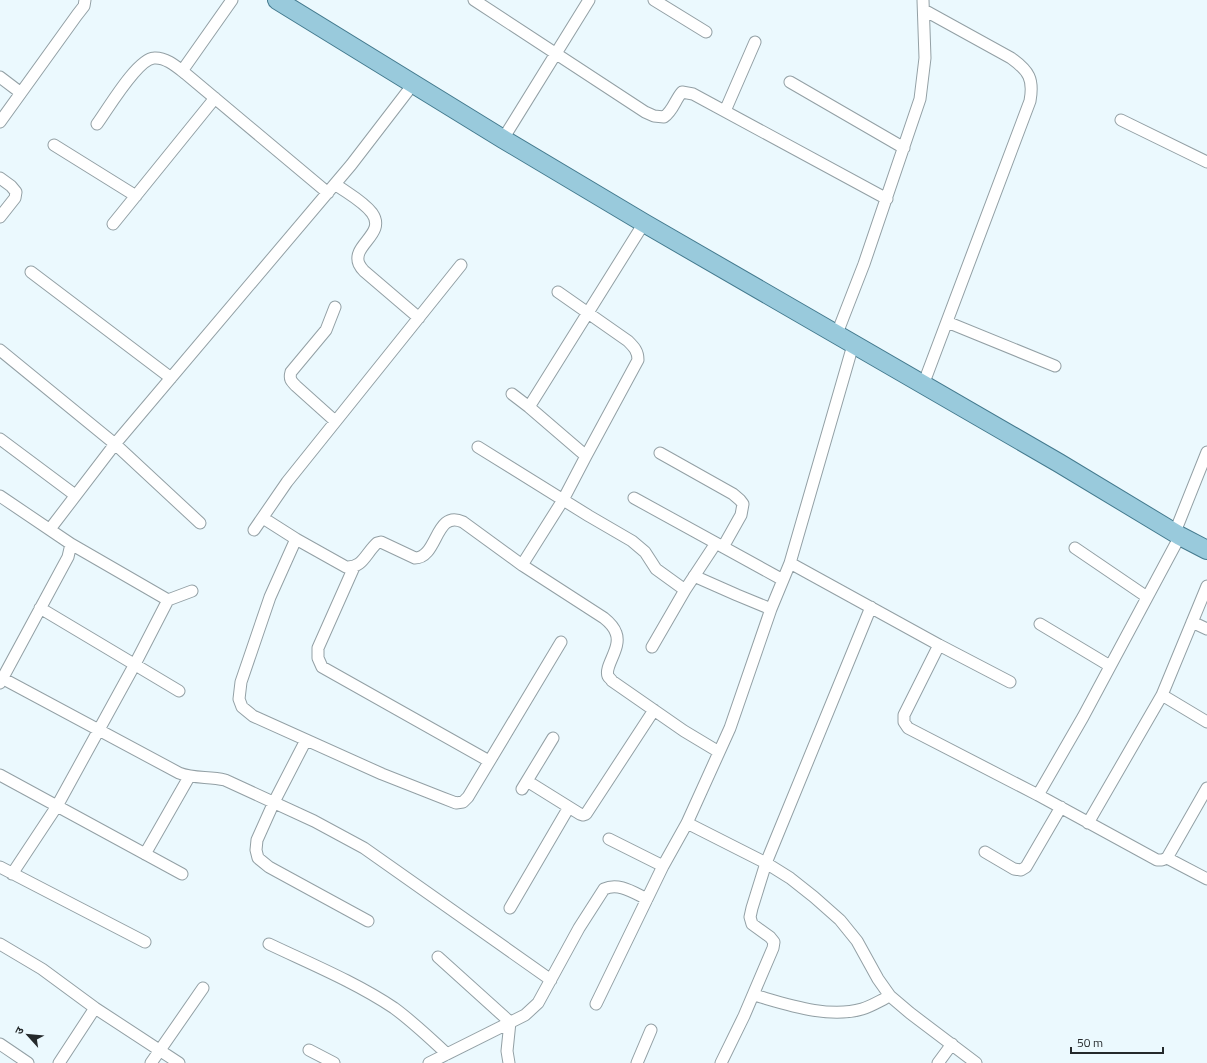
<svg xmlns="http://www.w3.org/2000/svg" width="1207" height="1063" font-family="'Titillium Web','Noto Sans Devanagari',sans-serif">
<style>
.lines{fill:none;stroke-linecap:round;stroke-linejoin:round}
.minor-casing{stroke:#93a0a5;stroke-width:13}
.primary-casing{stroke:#447a8e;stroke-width:20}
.minor{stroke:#fff;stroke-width:11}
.primary{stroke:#99cadc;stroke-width:18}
</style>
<rect width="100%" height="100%" fill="#ebf9fe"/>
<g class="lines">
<g class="minor-casing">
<path id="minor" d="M474,0L645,112L654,116L664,117C673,111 675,100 682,92L693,94L887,199
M654,0L706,32
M182,71L232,0
M0,77L21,93
M790,82L904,148
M725,111L755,42
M1121,120L1207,162
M0,122L77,15L84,6L85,0
M97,124C108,109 137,59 154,58C166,57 177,67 186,74L328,193
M503,139L589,0
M54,145L136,196
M0,178L11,186L16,192L15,198L0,217
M335,184C347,193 363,201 372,213C387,234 351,245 359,264C360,266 362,269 364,271L419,318
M113,224L215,98
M31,272L171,378
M947,322L1055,366
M836,336L864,264L920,99L925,58L923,0
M0,350L115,444L200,523
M923,385L1030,101C1034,79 1029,71 1011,58L924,10
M512,394L529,407L586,456
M529,407L644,223
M335,421L296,386C291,381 289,379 291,372L326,330L335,307
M0,439L75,495
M478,447L589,516L632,541L645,552L656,569L685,590
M660,453L733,494L740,500L743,504L741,515L723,547
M0,496L71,544L68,557L0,683
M634,498L783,580
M263,518L296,539L346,567C363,568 365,554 377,543L381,542L415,558C438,558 435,509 463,522L522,565L604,618C609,622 614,627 616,633C622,648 604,666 608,676C609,678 611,679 612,681L684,731L719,752
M50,529L115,444L351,165L414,83
M254,530L287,482L461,265
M1175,532L1207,452
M296,539L270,597L241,682L239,699L242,707L253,716L382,774L443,798L456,803L463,802L468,797L561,642
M71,544L168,600L192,591
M1075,548L1147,597
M790,563L939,645L1010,682
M522,565L563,500L586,456L638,360C638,351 634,347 628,341L558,292
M354,567L318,648V658L322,667L489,761
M694,576L737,595L771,609
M40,608L179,691
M1192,622L1207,629
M1040,624L1110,666
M939,645L904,715V722L908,728L1038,795L1157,860H1162L1167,858L1207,788
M652,647L685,590L716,543
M0,677L179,773C194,779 209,776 225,780L314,821L364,848L551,980
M1162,695L1207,586
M306,740L274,802L257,840L256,850L258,858L269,867L368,921
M0,775L182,874
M527,781L580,814L583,815L586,814L654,710
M522,789L553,738
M1038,795L1083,717L1180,536
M687,823L766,863L790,878L814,897L840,920L857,941L878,979L890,996L910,1013L976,1063
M1088,823L1162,695L1207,722
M609,839L663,866
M985,852L1014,869L1021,870L1026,867L1061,807
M145,854L189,777
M1167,858L1207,879
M0,867L145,942
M12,874L57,806L135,664L168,600
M510,908L569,807
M0,944L42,969L95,1008L179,1063
M269,944C311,964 355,982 394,1008C413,1022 430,1038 447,1054
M438,957L510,1022L507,1051L509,1063
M754,995C786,1004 828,1019 862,1009C872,1006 881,1000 890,996
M596,1004L663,866L687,823L730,728L771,609L790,563L853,345
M0,1044L28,1063
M309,1050L334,1063
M59,1063L95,1008
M151,1063L203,988
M429,1063L525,1015L538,1003L579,928L604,889C619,882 634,893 647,899
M637,1063L651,1030
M721,1063L744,1016L773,948L774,942L770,937L752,924L750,917L752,908L766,863L871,607
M938,1063L952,1044"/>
</g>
<g class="primary-casing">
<path id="primary" d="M277,0L503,139L644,223L1059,463L1180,536L1207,550"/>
</g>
<use href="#minor" class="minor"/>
<use href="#primary" class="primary"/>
</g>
<g transform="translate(28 1035) rotate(297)" stroke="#ebf9fe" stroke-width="3" paint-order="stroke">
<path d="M0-3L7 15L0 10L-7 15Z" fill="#24292b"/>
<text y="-6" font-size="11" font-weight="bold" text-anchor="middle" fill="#24292b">उ</text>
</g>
<path d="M1071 1047v6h92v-6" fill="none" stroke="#24292b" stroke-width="2"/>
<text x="1077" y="1047" font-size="12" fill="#24292b" stroke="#ebf9fe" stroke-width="3" paint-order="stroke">50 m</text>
</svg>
